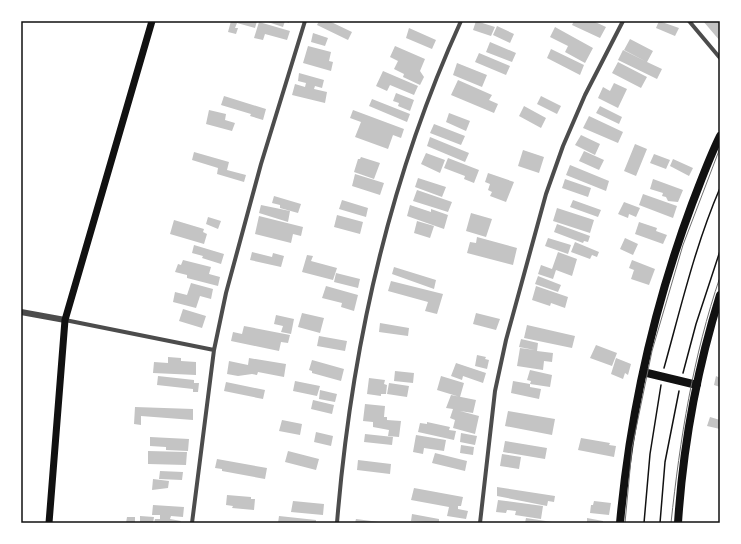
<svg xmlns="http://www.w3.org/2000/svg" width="741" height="544" font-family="'IBM Plex Serif',serif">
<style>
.building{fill:#c4c4c4}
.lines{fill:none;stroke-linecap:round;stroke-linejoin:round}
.path{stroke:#111;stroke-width:1.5}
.minor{stroke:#4c4c4c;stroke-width:4}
.tertiary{stroke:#4c4c4c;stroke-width:6}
.secondary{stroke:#111;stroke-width:7}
.primary{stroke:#111;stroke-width:8}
.tram{stroke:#707070;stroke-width:1}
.neatline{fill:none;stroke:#111;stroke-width:1.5}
</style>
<rect width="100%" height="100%" fill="#fff"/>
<path class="building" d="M231,21H257L255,28L237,23L235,28H238L236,34L228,32Z
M265,21H289V23L285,21L283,27Z
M319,21H329L352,32L348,40L317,25Z
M476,21L495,27L491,36L473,30Z
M574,21H593L606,27L600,38L572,25Z
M659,21L679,28L675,36L656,28Z
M703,21H720V41Z
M259,22L290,31L287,40L265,34L263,40L254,38Z
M497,26L514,34L510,43L493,35Z
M555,27L593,48L585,63L565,52L568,46L550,37Z
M409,28L436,40L432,49L406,38Z
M313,33L328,38L325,46L311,42Z
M630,39L653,51L647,62L662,69L657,79L618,60L623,50L645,61L624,50Z
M490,42L516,53L512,62L486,52Z
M308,46L331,52L329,61L333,62L331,71L303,63Z
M395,46L425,59L420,71L424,77L420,85L403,77L404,74L394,69L398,61L390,57Z
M551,49L584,65L580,75L547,58Z
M479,53L510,66L506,75L475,62Z
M618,62L647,77L641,88L612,73Z
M457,63L487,75L482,87L453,75Z
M383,71L418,86L414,95L390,85L387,91L376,86Z
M299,73L324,80L322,88L315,86L314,89L327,92L325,103L292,95L295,84L305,87L306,83L298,81Z
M458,80L492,95L489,100L498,104L494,113L451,95Z
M614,83L627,89L618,108L598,98L603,87L610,91Z
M396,93L414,100L410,111L398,106L399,103L393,101Z
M224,96L266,109L263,120L250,116L251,114L221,105Z
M541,96L561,106L557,114L537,104Z
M372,99L410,114L407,122L369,106Z
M524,106L546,118L541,128L519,116Z
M600,106L622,117L619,124L596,113Z
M209,110L226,114L225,120L235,123L232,131L206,124Z
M353,110L404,129L401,138L393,135L388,149L355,137L361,122L350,118Z
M449,113L470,121L466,131L446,122Z
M589,116L623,132L618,143L583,128Z
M434,124L465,136L461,145L430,133Z
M581,135L600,144L595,155L575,145Z
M430,137L469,153L465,162L427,146Z
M635,144L647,149L636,176L624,171Z
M523,150L544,157L539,173L518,166Z
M584,151L604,160L599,170L579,161Z
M194,152L229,162L227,170L246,175L244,182L217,174L218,168L192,160Z
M426,153L445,160L440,173L421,164Z
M654,154L670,160L666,169L650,163Z
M361,157L380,163L374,179L354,172L358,159H360Z
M448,158L479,170L474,183L464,179L465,176L444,168Z
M673,159L693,168L689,176L670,166Z
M570,165L609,181L606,191L566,175Z
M488,173L514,182L506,202L490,196L492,192L488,190L490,184L485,182Z
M355,174L384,183L380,195L352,186Z
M418,178L446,187L442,197L415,187Z
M565,179L591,188L588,197L562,188Z
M653,179L683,190L678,202L668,201L666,197L662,196L663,193L650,189Z
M417,190L452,202L448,212L413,201Z
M643,194L677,206L673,218L639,205Z
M274,196L301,204L298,213L280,208V205L272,203Z
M342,200L368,208L366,217L339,209Z
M573,200L601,210L598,217L570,207Z
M624,202L640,208L636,217L629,214L628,218L618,214Z
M261,205L290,211L288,222L259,213Z
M410,205L431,212V209L448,215L444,229L407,216Z
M557,208L594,220L590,233L553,221Z
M471,213L492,219L486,237L466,231Z
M337,215L363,222L360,234L334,227Z
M259,216L303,227L301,236L293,234L291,243L255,234Z
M208,217L221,221L218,229L206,224Z
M174,220L204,229L203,232L207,234L204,244L170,234Z
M417,221L434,226L430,238L414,233Z
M639,222L657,228L656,231L667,235L663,244L635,234Z
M557,224L590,236L588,242L584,241L583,243L554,232Z
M477,237L517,248L513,265L467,253L470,242L476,243Z
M548,238L571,245L568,254L545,246Z
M625,238L638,244L633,255L620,249Z
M575,242L599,252L597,257L592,255L590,259L571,252Z
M194,245L224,254L221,264L202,258L203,256L192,253Z
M252,252L272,257L273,253L284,256L281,267L250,260Z
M558,252L577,259L572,276L556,270L553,279L538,274L541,265L552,269Z
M307,255L313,256L311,261L337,268L333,280L302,272Z
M183,260L211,267L209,274L220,277L218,286L187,278V275L175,272L178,264L181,265Z
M632,260L655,269L649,285L631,279L634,270L644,274L629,268Z
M394,267L436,280L434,289L392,274Z
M336,273L360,279L358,288L334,282Z
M538,276L561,285L558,292L535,284Z
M391,281L443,294L437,314L425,311L428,302L388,291Z
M191,283L213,289L211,299L200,296L196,308L173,302L175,292L187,295Z
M326,286L358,295L354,311L341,307L342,303L322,298Z
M536,286L568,297L565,308L551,303L550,306L532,300Z
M183,309L206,316L202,328L179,321Z
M302,313L324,318L320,333L298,327Z
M476,313L500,319L496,330L473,324Z
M276,315L294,319L291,334L281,332L283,326L274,324Z
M380,323L409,328L408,336L379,332Z
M527,325L575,336L572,348L524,338Z
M244,326L290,335L288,343L281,342L279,351L231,341L233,332L242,334Z
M319,336L347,341L345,351L317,346Z
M521,339L538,343L537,351L553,353L552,362L544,361L543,370L517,366L520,348L535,350L519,347Z
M596,345L617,353L612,366L590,358Z
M477,355L486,357L485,359L489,360L487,369L475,366Z
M168,357L181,358V361L196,362V375L153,373L154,362L168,363Z
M249,358L286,364L284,377L258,372L257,375L252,374L238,376L227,374L229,361L248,365Z
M616,358L631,364L628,375L625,373L623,379L611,374Z
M312,360L344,369L341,381L312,373V371L309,370Z
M456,363L486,373L483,383L463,376L462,380L451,376Z
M530,370L552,375L550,387L530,384L531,381L527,380Z
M395,371L414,373L413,383L394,381Z
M158,376L194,380V383H199L198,392H193V389L157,385Z
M441,376L464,383L460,397L437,390Z
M716,376L720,378V387L714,385Z
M369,378L385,380L384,384L387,385L386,394H381V396L367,394Z
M295,381L320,386L317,396L293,391Z
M513,381L530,384V387L541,389L539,399L511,393Z
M226,382L265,390L263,399L224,391Z
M389,383L409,386L407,397L387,394Z
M320,390L337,394L335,402L319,399Z
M451,395L476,400L473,413L460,411L479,416L475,434L453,428L455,420L450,418L453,409L446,408Z
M313,400L334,405L332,414L311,409Z
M365,404L385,406L384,417H387V420L401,421L399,437L388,436L389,430L373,427V422L363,421Z
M135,407L193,409V420L141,416V425L134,424Z
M508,411L555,419L552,435L505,426Z
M710,417L720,420V429L707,426Z
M282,420L302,424L300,435L279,431Z
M427,422L450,427L449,430L456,431L454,440L418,432L420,423L427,424Z
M316,432L333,436L331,446L314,442Z
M461,433L477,436L475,445L460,442Z
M365,434L393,437L392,445L364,442Z
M416,435L446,440L444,451L424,448L423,454L413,452Z
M150,437L189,439L188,451L166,450V447L150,446Z
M581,438L610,443L609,445L616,446L614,457L578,450Z
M505,441L547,448L545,459L503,452Z
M461,445L474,447L473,455L460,453Z
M148,451L187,452L186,465L148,464Z
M288,451L319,459L316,470L285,462Z
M435,453L467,461L465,471L432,463Z
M502,454L521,457L519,469L500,466Z
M217,459L267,468L265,479L222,471V469L215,468Z
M358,460L391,464L390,474L357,470Z
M160,471L183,472L182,480L159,479Z
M153,479L169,481L168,488L152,490Z
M497,487L555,496L554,502L548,501L547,506L497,496Z
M414,488L463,497L461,506H458V509L468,511L466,519L447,516L449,507L411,500Z
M227,495L251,497V499H255L254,510L232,508L233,506L226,505Z
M498,500L543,506L541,519L515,515L516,511L507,510L506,513L496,512Z
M293,501L324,504L323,515L291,512Z
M594,501L611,503L609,515L590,513L591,505H593Z
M153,505L184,507L183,517L171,516L170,519L181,521L180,523H154L155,519H160V515H152Z
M412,514L439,519V523L411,521Z
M140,516L154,517L153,523H140Z
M279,516L316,520V523H278Z
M127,517H135V523H126Z
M526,518L552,522V523H525Z
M587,518L603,521V523H587Z
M356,519L379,522V523H355Z"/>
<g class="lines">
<path class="path" d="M664,368C681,307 695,246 720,188
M683,373L696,324L720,251
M644,523L650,454L661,385
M660,523L665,462L679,391"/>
<path class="minor" d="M689,21L720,58
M65,320L214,350
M192,523L214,350L226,293L261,164L305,21
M337,523C351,351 389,179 461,21
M480,523L495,391L506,340L546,194L563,146L585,95L623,21"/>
<path class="tertiary" d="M21,312L65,320"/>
<path class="secondary" d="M49,523L65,320L152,21"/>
<path class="primary" d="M643,372L697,385
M620,523C630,414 654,306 692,204C701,181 709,158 720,136
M678,523C683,446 697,369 720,295"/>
<path class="tram" d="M625,523L632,448L652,351L683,245L720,148
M671,523C680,439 693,356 720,277"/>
</g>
<rect width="741" height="544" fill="none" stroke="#ffffff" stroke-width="44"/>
<rect x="22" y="22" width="697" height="500" class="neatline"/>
</svg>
